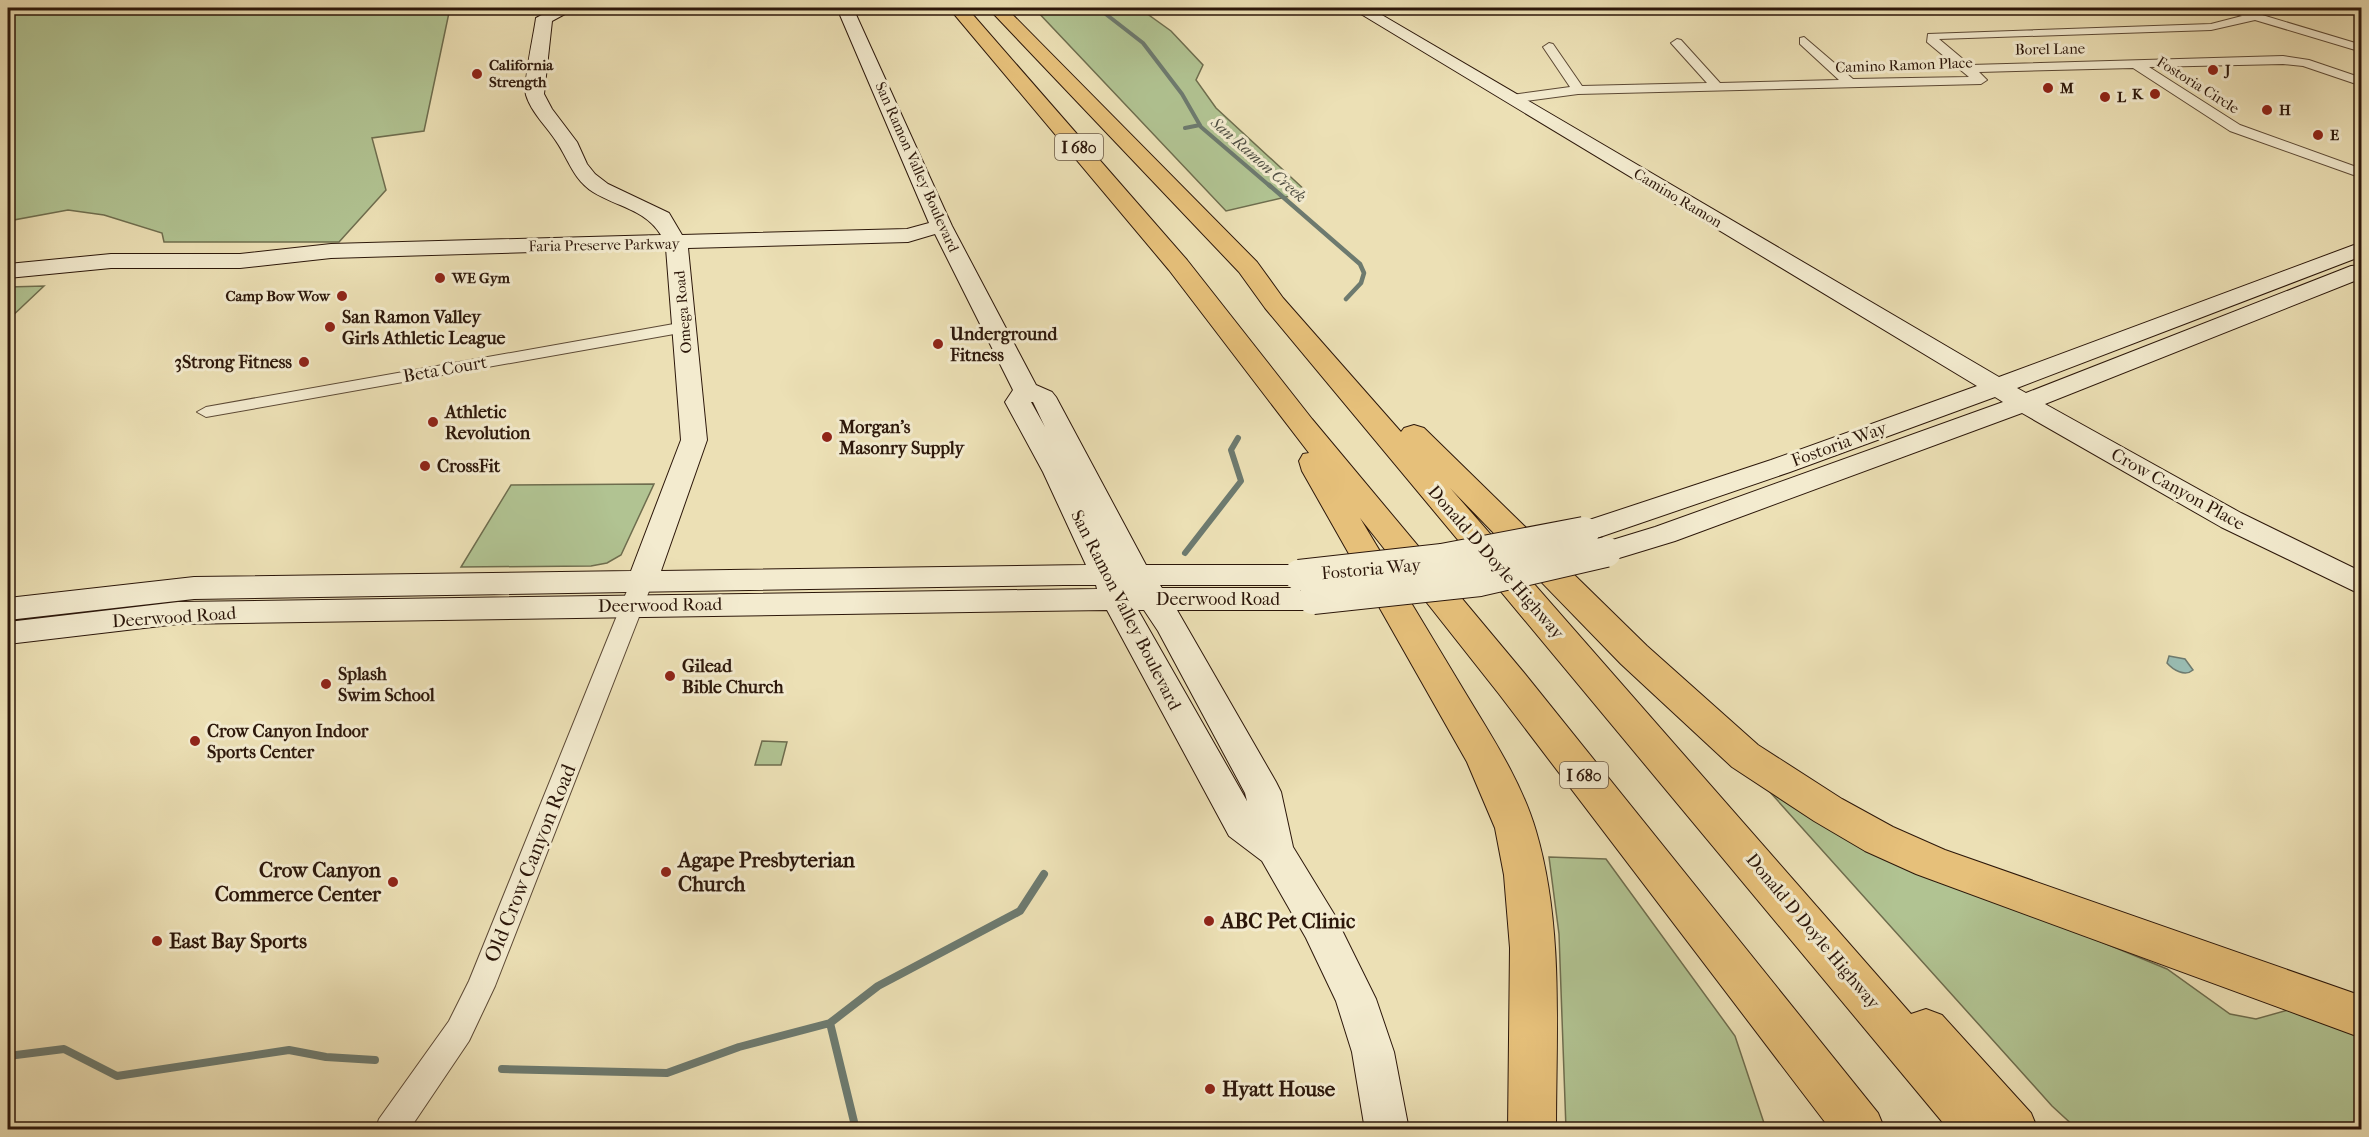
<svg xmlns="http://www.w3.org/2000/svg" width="2369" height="1137" font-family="'IM FELL French Canon',serif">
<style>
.green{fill:#b1c392;stroke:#6e6d4e;stroke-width:1.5}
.water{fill:#99bcb2;stroke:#6d7a6f;stroke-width:1.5}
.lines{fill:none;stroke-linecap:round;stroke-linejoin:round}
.stream-far3{stroke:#6d7a6f;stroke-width:4}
.stream-far2{stroke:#6d7a6f;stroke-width:4.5}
.stream-far1{stroke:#6d7a6f;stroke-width:6}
.stream{stroke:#6d7a6f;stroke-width:8}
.street-casing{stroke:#5c4935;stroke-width:2}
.secondary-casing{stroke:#2c170a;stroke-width:2}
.highway-casing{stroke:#2c170a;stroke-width:2}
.street{fill:#f3ebcf;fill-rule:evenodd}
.secondary{fill:#f3ebcf;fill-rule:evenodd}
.highway{fill:#e6c07a;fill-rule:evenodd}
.secondary-bridge-casing{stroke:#2c170a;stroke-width:32;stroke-linecap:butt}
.secondary-bridge{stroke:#f3ebcf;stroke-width:30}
.poi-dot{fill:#8f2418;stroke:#f3ebcf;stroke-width:2}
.labels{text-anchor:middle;stroke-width:6;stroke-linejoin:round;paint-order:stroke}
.far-street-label{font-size:15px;fill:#2c170a;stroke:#f3ebcf}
.far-poi-label{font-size:15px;font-weight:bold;fill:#2c170a;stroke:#f3ebcf;text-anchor:start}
.shield{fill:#f3ebcf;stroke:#685745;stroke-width:1.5}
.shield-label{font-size:16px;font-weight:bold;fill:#2c170a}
.far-water-label{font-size:16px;font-style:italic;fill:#525145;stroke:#f3ebcf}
.poi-label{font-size:18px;font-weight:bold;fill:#2c170a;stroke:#f3ebcf;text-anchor:start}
.street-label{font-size:18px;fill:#2c170a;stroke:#f3ebcf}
.near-poi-label{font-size:21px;font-weight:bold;fill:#2c170a;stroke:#f3ebcf;text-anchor:start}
.near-street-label{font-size:21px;fill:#2c170a;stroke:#f3ebcf}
</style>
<rect width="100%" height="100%" fill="#ece0b5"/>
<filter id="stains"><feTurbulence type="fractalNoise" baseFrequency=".00333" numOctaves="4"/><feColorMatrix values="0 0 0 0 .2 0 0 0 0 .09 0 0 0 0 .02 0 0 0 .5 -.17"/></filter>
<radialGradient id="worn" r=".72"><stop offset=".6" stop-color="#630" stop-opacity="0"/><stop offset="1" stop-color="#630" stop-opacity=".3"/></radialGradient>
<path class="green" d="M8,8H450L424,131L372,138L386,190L339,242H164L162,233L104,215L68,210L8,221Z
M1034,8H1139L1171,31L1203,65L1196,80L1216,108L1307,192L1226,211Z
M44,286L8,320V287Z
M654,484L621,555L607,563L591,566L461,567L511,485Z
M762,741L787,742L781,765H755Z
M1769,791L2046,919L2167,969L2230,1014L2256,1019L2288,1010L2361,1034V1129H2077L2052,1106Z
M1549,857L1606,859L1735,1036L1766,1129H1566L1559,934Z"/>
<path class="water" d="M2169,656L2185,659L2193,670C2185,677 2173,670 2167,663Z"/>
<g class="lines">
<path class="stream-far3" d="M1098,8L1143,43L1182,94L1201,127L1271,187
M1185,128L1200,125"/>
<path class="stream-far2" d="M1269,185L1360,264L1364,273L1361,283L1346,299"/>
<path class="stream-far1" d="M1185,553L1241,481L1231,450L1238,438"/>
<path class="stream" d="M8,1056L64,1049L117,1076L289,1050L326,1057L375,1060
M502,1069L667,1073L739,1047L830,1023
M856,1130L830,1023L878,986L1020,911L1044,874"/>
<g class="street-casing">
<path id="street" d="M2223,8H2239L2362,45V52L2255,20L2211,30L1939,39L1970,65L2283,56L2309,60L2362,78V86L2303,66L2283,64L2149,67L2240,125L2362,169V178L2230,131L2133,68L1979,72L1987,80L1981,84L1578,94L1512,103L1506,99L1512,95L1570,87L1543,47L1549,43L1553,44L1582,86L1707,83L1671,43L1677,39L1681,40L1720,83L1839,80L1800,44V38L1804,37L1853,79L1969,77L1927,42L1928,34L2211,24L2242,16Z
M685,322L693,327L691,331L206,417L197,412L206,407Z
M642,574L650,576L653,581L495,986L469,1041L409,1130H375L379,1119L449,1021L469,981L631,581L634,576Z"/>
</g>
<g class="secondary-casing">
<path id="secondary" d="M555,8H576L552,21L544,94L552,109L577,142L587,164L595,174L608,184L669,213L682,235L907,229L929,223L837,8H853L952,226L1036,385L1052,392L1056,397L1146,565H1299L1310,568L1314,575L1310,582L1299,585H1160L1162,588H1313L1324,591L1328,599L1324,607L1313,610H1177L1276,782L1281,792L1293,847L1334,914L1376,999L1394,1052L1409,1130H1365L1352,1052L1336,1001L1306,938L1262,861L1229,836L1107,610L178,624L8,644V622L178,602L1097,589L1096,585H1064L194,599L8,620V598L194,577L631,571L681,440L666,248L331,258L240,268H111L8,278V264L111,254H240L331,244L661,235C645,209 617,207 593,192C573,179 569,160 556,141C547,127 531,112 526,95C523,82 534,34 536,18ZM935,234L1013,390L1005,402L1043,472L1086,565L661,571L707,440L688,248L908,242ZM1031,402H1033L1045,427ZM1138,610H1144L1158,631L1245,793L1247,801Z
M1351,8H1370L1999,377L2362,242V256L2017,388L2026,393L2351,266L2362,265V278L2045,404L2241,513L2362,572V595L2221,527L2022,413L1675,541L1606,562L1596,559L1591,552L1596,545L1655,527L2003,402L1995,397L1790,472L1594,539L1584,542L1574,539L1569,532L1574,525L1771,460L1977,386Z"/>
</g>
<g class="highway-casing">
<path id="highway" d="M949,8H967L1187,260L1312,419L1525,674L1878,1113L1885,1130H1831L1499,694L1360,518C1394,575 1429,632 1463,689C1490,734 1521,780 1536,831C1564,926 1556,1032 1556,1130H1508L1510,948L1504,875L1495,828L1467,762L1302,471L1299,461L1303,454L1309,453L1169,270Z
M988,8H1006L1257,262L1283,298L1401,432L1404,428L1414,425L1424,428L1647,646L1758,745L1842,799L1893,827L1945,850L2362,996V1038L1916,874L1865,851L1814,821L1732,767L1621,664L1450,488L1911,1014L1926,1009L1942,1015L2031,1113L2038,1130H1949L1265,308L1239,272Z"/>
</g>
<use href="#street" class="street"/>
<use href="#secondary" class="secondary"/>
<use href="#highway" class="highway"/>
<g class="secondary-bridge-casing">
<path id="secondary-bridge" d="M1299,575L1442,559L1584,532
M1313,599L1480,581L1606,552"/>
</g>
<use href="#secondary-bridge" class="secondary-bridge"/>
</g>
<g class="poi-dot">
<circle cx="2213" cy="70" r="6"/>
<circle cx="477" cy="74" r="6"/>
<circle cx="2048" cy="88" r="6"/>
<circle cx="2155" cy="94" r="6"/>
<circle cx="2105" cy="97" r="6"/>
<circle cx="2267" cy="110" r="6"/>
<circle cx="2318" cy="135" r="6"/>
<circle cx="440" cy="278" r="6"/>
<circle cx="342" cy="296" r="6"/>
<circle cx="330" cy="327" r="6"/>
<circle cx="938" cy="344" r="6"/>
<circle cx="304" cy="362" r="6"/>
<circle cx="433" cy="422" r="6"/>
<circle cx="827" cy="437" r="6"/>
<circle cx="425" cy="466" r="6"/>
<circle cx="670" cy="676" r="6"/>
<circle cx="326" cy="684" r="6"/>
<circle cx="195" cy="741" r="6"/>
<circle cx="666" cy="872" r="6"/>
<circle cx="393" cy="882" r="6"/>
<circle cx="1209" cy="921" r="6"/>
<circle cx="157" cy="941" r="6"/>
<circle cx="1210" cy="1089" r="6"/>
</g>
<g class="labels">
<g class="far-street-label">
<text transform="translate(2050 49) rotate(-1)" y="5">Borel Lane</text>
<text transform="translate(1904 65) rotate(-2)" y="5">Camino Ramon Place</text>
<text transform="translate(2198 85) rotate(32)" y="5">Fostoria Circle</text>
<text transform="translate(917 167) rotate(66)" y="5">San Ramon Valley Boulevard</text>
<text transform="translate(1678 198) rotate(31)" y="5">Camino Ramon</text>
<text transform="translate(604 245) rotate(-1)" y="5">Faria Preserve Parkway</text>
<text transform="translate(683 312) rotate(-95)" y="5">Omega Road</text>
</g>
<g class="far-poi-label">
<text x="489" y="70">California<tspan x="489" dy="17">Strength</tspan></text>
<text x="2225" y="75">J</text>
<text x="2060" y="93">M</text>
<text x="2143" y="99" text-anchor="end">K</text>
<text x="2117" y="102">L</text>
<text x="2279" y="115">H</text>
<text x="2330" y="140">E</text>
<text x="452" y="283">WE Gym</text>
<text x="330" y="301" text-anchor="end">Camp Bow Wow</text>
</g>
<g class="shield">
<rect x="1055" y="134" width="48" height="26" rx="4.5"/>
<rect x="1560" y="762" width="48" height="26" rx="4.5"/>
</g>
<g class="shield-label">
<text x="1079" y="153">I 680</text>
<text x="1584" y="781">I 680</text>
</g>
<g class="far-water-label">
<text transform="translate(1259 159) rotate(41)" y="6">San Ramon Creek</text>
</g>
<g class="poi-label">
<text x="342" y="323">San Ramon Valley<tspan x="342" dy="21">Girls Athletic League</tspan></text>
<text x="950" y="340">Underground<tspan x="950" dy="21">Fitness</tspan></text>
<text x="292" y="368" text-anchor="end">3Strong Fitness</text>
<text x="445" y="418">Athletic<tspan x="445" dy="21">Revolution</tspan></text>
<text x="839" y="433">Morgan's<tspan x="839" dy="21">Masonry Supply</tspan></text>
<text x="437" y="472">CrossFit</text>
<text x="682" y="672">Gilead<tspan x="682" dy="21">Bible Church</tspan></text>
<text x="338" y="680">Splash<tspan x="338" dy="21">Swim School</tspan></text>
<text x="207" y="737">Crow Canyon Indoor<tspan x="207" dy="21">Sports Center</tspan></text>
</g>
<g class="street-label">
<text transform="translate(445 369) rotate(-10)" y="6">Beta Court</text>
<text transform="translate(1839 444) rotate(-20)" y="6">Fostoria Way</text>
<text transform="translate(2178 489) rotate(29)" y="6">Crow Canyon Place</text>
<text transform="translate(1496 562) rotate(49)" y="6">Donald D Doyle Highway</text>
<text transform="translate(1371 569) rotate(-5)" y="6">Fostoria Way</text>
<text x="1218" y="605">Deerwood Road</text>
<text transform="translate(660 605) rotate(-1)" y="6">Deerwood Road</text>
<text transform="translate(1126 610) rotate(63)" y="6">San Ramon Valley Boulevard</text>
<text transform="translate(174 617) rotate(-4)" y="6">Deerwood Road</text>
<text transform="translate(1813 931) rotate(50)" y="6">Donald D Doyle Highway</text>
</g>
<g class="near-poi-label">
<text x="678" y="867">Agape Presbyterian<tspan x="678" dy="24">Church</tspan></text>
<text x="381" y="877" text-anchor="end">Crow Canyon<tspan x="381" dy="24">Commerce Center</tspan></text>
<text x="1221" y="928">ABC Pet Clinic</text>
<text x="169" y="948">East Bay Sports</text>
<text x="1222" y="1096">Hyatt House</text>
</g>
<g class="near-street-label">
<text transform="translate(530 863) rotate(-68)" y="7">Old Crow Canyon Road</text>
</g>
</g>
<rect width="2369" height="1137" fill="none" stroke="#ece0b5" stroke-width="30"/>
<rect x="9" y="9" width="2351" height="1119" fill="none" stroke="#2c170a" stroke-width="3"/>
<rect x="15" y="15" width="2339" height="1107" fill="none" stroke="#2c170a" stroke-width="1.5"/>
<rect width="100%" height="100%" filter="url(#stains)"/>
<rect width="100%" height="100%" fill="url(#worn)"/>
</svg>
